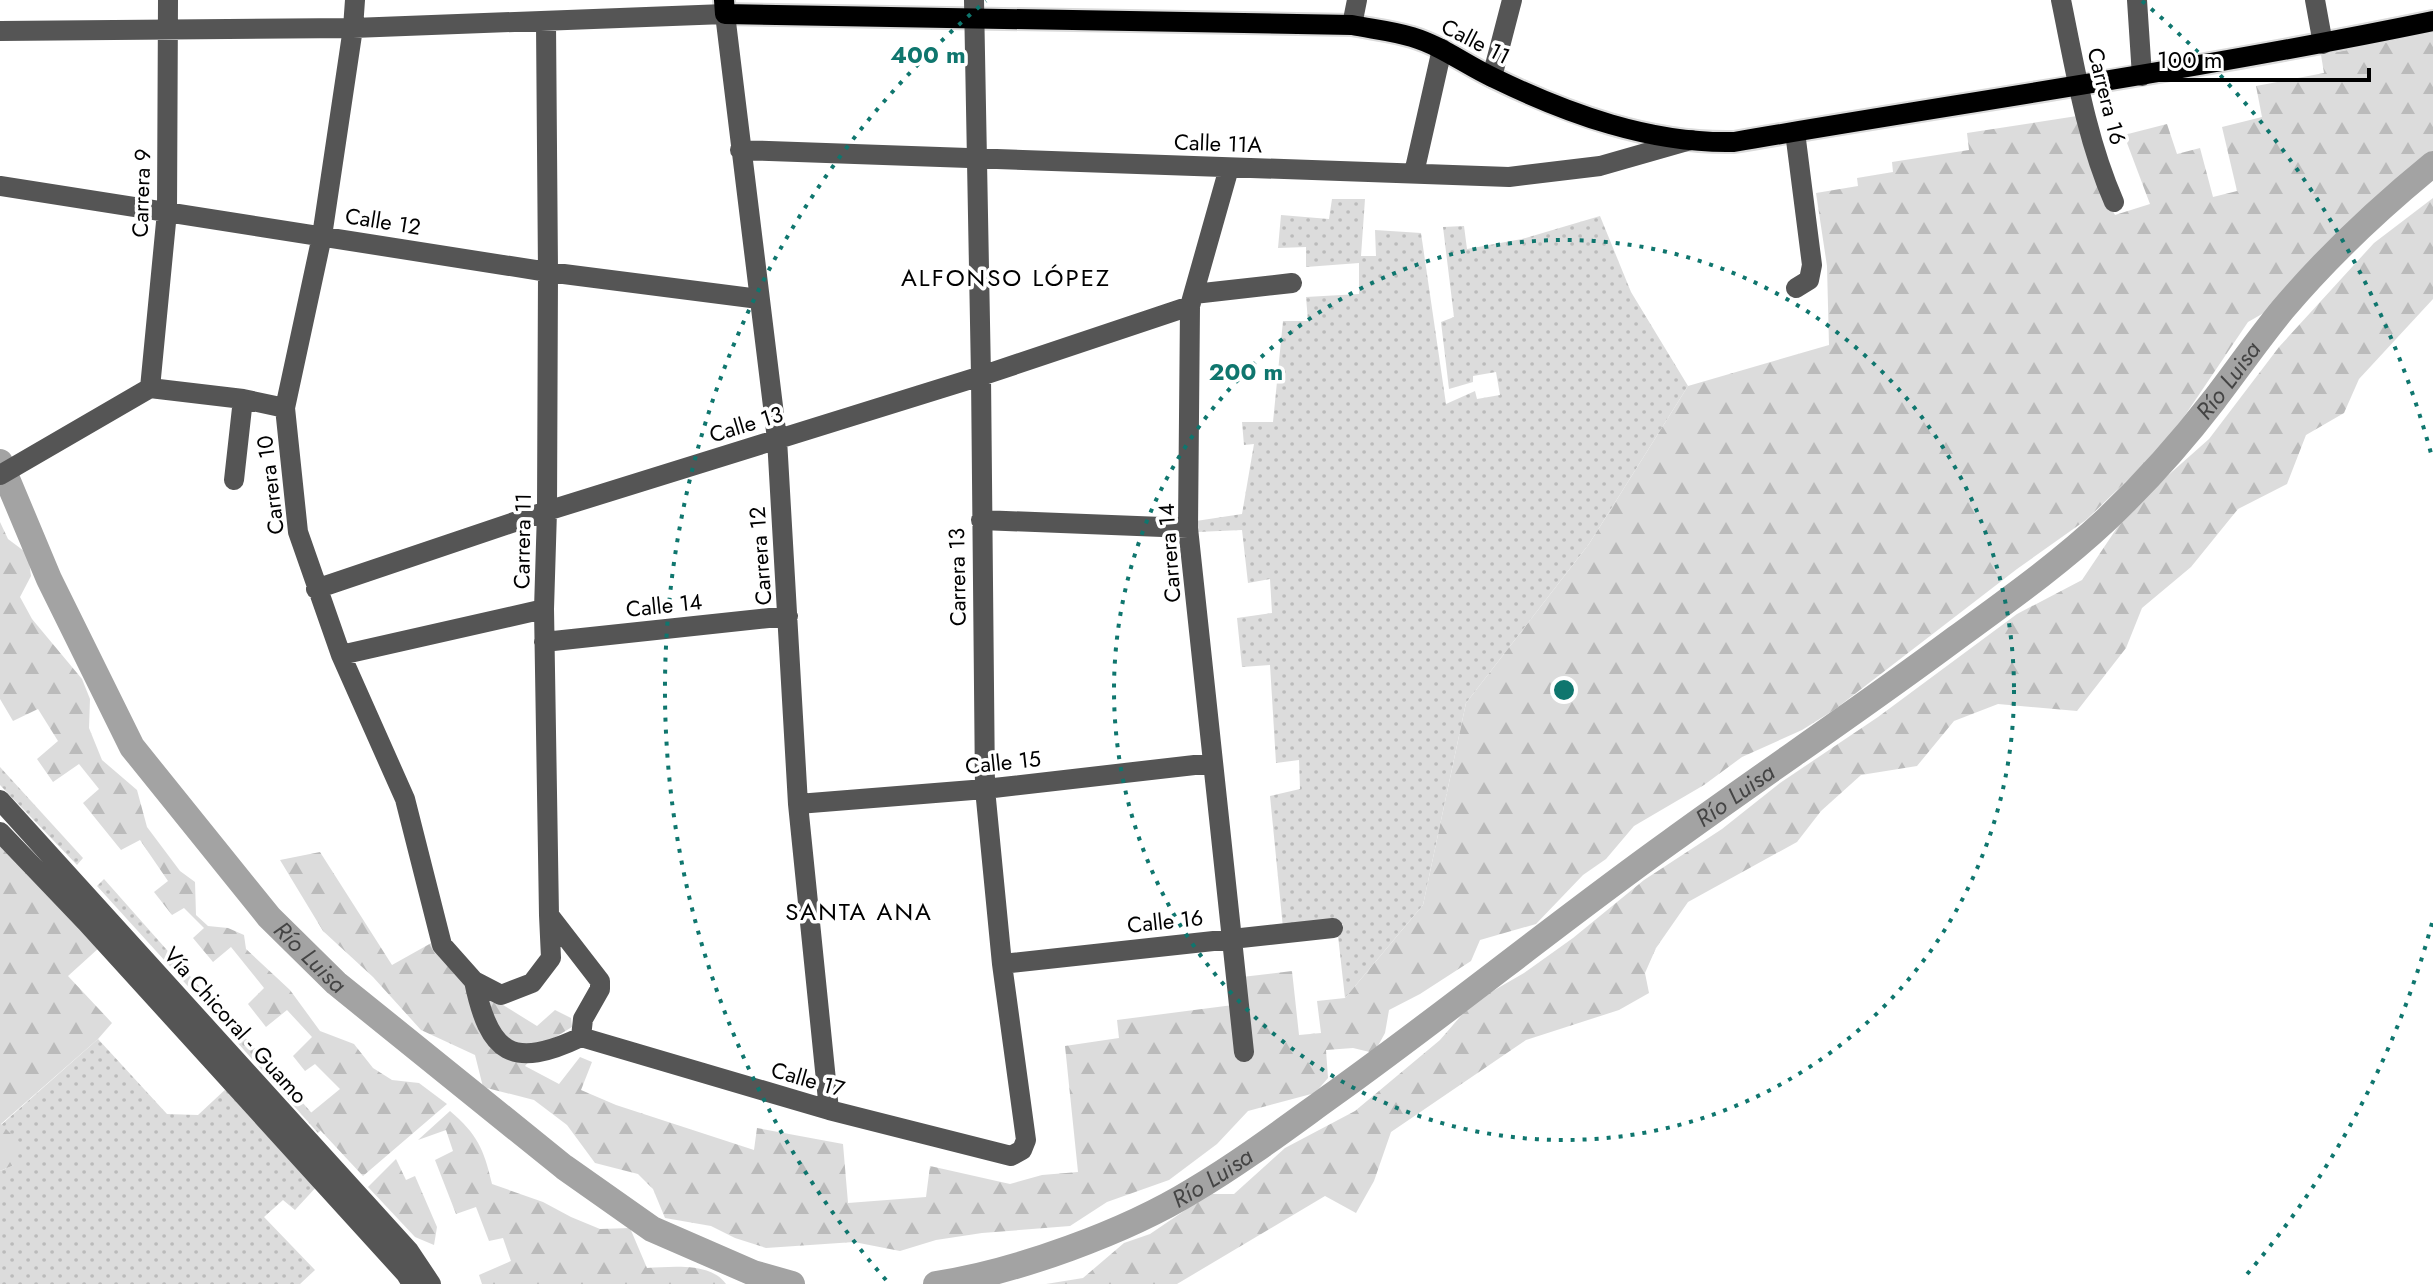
<svg xmlns="http://www.w3.org/2000/svg" width="2433" height="1284" font-family="Jost,sans-serif">
<style>
.grass{fill:url(#grass-dots)}
.forest{fill:url(#forest-firs)}
.lines{fill:none;stroke-linecap:round;stroke-linejoin:round}
.river{stroke:#a3a3a3;stroke-width:26}
.major-casing{stroke:#dbdbdb;stroke-width:24}
.minor{stroke:#555;stroke-width:20}
.major{stroke:#000;stroke-width:20}
.ring{fill:none;stroke:#0f766e;stroke-width:4;stroke-dasharray:4 8}
.labels{text-anchor:middle;stroke-width:7;stroke-linejoin:round;paint-order:stroke}
.street-label{font-size:22px;fill:#000;stroke:#fff}
.neighbourhood-label{font-size:24px;letter-spacing:2px;fill:#000;stroke:#fff}
.water-label{font-size:24px;font-style:italic;fill:#444;stroke:#fff}
.centre{fill:#0f766e;stroke:#fff;stroke-width:4}
.ring-label{font-size:24px;text-anchor:middle;font-weight:bold;fill:#0f766e;stroke:#fff;stroke-width:7;stroke-linejoin:round;paint-order:stroke}
</style>
<defs>
<pattern id="grass-dots" width="8" height="8" patternUnits="userSpaceOnUse" patternTransform="scale(2)"><rect width="8" height="8" fill="#dcdcdc"/><path d="M2 2h.1M6 6h.1" fill="none" stroke="#bbb" stroke-width="1.8" stroke-linecap="round"/></pattern>
<pattern id="forest-firs" width="22" height="20" patternUnits="userSpaceOnUse" patternTransform="scale(2)"><rect width="22" height="20" fill="#dcdcdc"/><path d="M5 1l3.5 6h-7zM16 11l3.5 6h-7z" fill="#bbb"/></pattern>
</defs>
<rect width="100%" height="100%" fill="#fff"/>
<path class="grass" d="M1332,199H1365L1361,256H1376L1375,230L1421,233L1446,404L1475,391L1477,399L1500,395L1496,372L1473,376V382L1449,389L1441,322L1454,317L1443,227L1464,226L1467,249L1522,239L1600,216L1631,292L1688,386L1589,544L1466,703L1423,905L1345,998L1338,936L1343,924L1283,928L1270,796L1300,789L1299,760L1276,763L1270,665L1242,667L1237,618L1272,613L1270,579L1248,583L1242,530L1197,532L1196,521L1242,514L1254,444L1244,445L1242,422H1273L1283,321H1308L1306,297L1359,294V263L1306,267V247L1278,248L1281,215L1329,219Z
M0,767L83,858L77,865L0,785Z
M104,879L221,1011L215,1016L97,886Z
M236,1027L324,1127L318,1133L228,1032Z
M98,1039L167,1114L198,1115L228,1087L319,1184L295,1210L283,1200L264,1217L315,1270L300,1284H0V1171L14,1165L1,1125Z"/>
<path class="forest" d="M2433,33V152L2390,189L2276,306L2248,322L2167,442L2086,520L2017,569L1834,710L1802,730L1742,757L1704,785L1634,826L1606,859L1583,875L1536,924L1480,940L1471,961L1420,994L1389,1010L1385,1033L1374,1053L1353,1048L1326,1050L1328,1078L1315,1093L1248,1111L1217,1144L1169,1180L1107,1202L1070,1226L982,1233L936,1240L900,1251L854,1242L766,1248L735,1238L711,1226L665,1218L653,1189L638,1174L595,1163L567,1125L534,1100L483,1087L475,1055L421,1030L373,977L323,931L280,860L320,852L392,965L442,937L503,1005L537,1026L555,1010L571,1018L572,1027L544,1044L525,1066L559,1084L580,1057L592,1062L581,1090L616,1105L754,1150L757,1128L843,1144L848,1203L926,1197L930,1166L1010,1184L1042,1175L1078,1172L1065,1046L1119,1038L1117,1020L1233,1005L1242,977L1292,971L1299,1035L1321,1033L1317,1001L1345,998L1423,905L1466,703L1589,544L1688,386L1829,345L1827,266L1816,193L1858,186L1857,178L1893,172L1892,162L1969,150L1967,133L2077,116L2090,166L2115,215L2150,204L2124,135L2167,124L2177,154L2200,148L2213,197L2237,191L2222,127L2262,117L2256,86L2324,73L2321,55Z
M2433,198V299L2359,379L2344,413L2306,435L2287,484L2238,509L2191,567L2142,608L2126,648L2077,711L1998,704L1954,721L1917,766L1861,775L1821,811L1797,842L1688,902L1656,948L1645,973L1649,993L1619,1010L1526,1040L1391,1132L1374,1181L1356,1213L1325,1196L1177,1284H1046L1083,1278L1124,1243L1150,1234L1209,1194H1234L1285,1148L1355,1111L1440,1040L1472,1003L1524,973L1573,938L1644,880L1722,829L1780,783L1878,717L2017,614L2082,580L2129,510L2209,439L2279,347L2374,243Z
M0,522L8,539L28,554L31,576L20,597L32,619L82,679L90,699L89,728L102,760L137,790L147,827L180,871L195,882L196,915L208,926L228,928L244,935L246,949L290,990L320,1031L354,1044L373,1068L392,1080L419,1083L447,1104L363,1176L307,1116L340,1089L315,1064L305,1071L293,1056L312,1037L287,1010L266,1027L248,1004L264,988L231,947L213,962L193,938L204,928L184,908L172,915L154,892L168,881L140,840L121,850L83,803L99,789L79,764L53,782L37,759L58,741L38,709L13,721L0,699Z
M0,843L100,947L68,976L112,1023L98,1039L1,1124L21,1144L14,1165L0,1171Z
M450,1111C477,1134 484,1149 492,1184L543,1202L571,1217L600,1229L630,1228L647,1268C671,1267 711,1262 726,1284H482L479,1275L511,1261L503,1238L489,1241L476,1207L456,1214L435,1160L453,1151L446,1130L418,1140Z
M396,1159L406,1180L415,1176L437,1227L434,1245L415,1237L368,1187Z"/>
<g class="lines">
<g class="river">
<path id="s1" d="M0,462L49,579L132,747L269,917L336,983L564,1167L652,1229L753,1273L792,1284"/>
<path id="s2" d="M936,1284C1016,1272 1126,1232 1194,1190C1243,1161 1289,1126 1335,1093C1448,1012 1557,923 1670,842C1765,773 1862,708 1956,638C2008,600 2059,564 2106,520C2145,483 2181,443 2214,400C2237,370 2259,338 2283,309C2328,256 2379,208 2433,164"/>
</g>
<g class="major-casing">
<path id="major" d="M724,0L725,14L1352,25C1372,29 1393,31 1412,37C1442,46 1466,65 1494,78C1568,114 1651,144 1734,142C1967,102 2201,69 2433,21"/>
</g>
<path class="minor" d="M355,0L353,28L322,236L285,408L298,532L341,655L405,799L442,945L474,981L501,995L532,983L551,958L549,915
M2061,0C2075,68 2086,138 2114,202
M2137,0L2142,76
M2315,0L2323,44
M546,23L548,272L547,511L544,609L549,915L600,981V989L583,1019L581,1037
M1352,25L1357,0
M0,31L353,28L725,14L777,439L798,804L829,1110
M1492,77L1512,0
M1795,132L1812,265L1809,280L1796,288
M740,150L1509,177L1600,166L1691,140
M1229,168L1190,306L1188,528L1244,1052
M1414,173L1442,49
M0,186L548,272L759,299
M1194,294L1292,283
M150,388L167,212L168,0
M150,388L243,399L285,408
M0,475L150,388
M234,480L243,399
M981,520L1188,528
M316,589L547,511L981,376L1190,306
M544,642L788,616
M341,655L544,609
M0,800L409,1251L431,1284
M798,804L985,789L1212,763
M0,832L86,922L406,1274L412,1284
M1002,964L1333,928
M474,981C489,1054 512,1070 581,1037
M581,1037L829,1110L1011,1156L1022,1150L1026,1140L1002,964L985,789L981,376L974,0"/>
<use href="#major" class="major"/>
</g>
<g class="ring">
<circle cx="1564" cy="690" r="450"/>
<path d="M2432 923A899 899 0 0 1 2242 1280M886 1280A899 899 0 0 1 986 1M2142 1A899 899 0 0 1 2432 457"/>
</g>
<g class="labels">
<g class="street-label">
<text transform="translate(1476 41) rotate(27)" y="8">Calle 11</text>
<text transform="translate(2107 96) rotate(76)" y="8">Carrera 16</text>
<text transform="translate(1218 143) rotate(2)" y="8">Calle 11A</text>
<text transform="translate(141 193) rotate(-88)" y="8">Carrera 9</text>
<text transform="translate(383 221) rotate(9)" y="8">Calle 12</text>
<text transform="translate(746 424) rotate(-17)" y="8">Calle 13</text>
<text transform="translate(270 485) rotate(-97)" y="8">Carrera 10</text>
<text transform="translate(522 541) rotate(-89)" y="8">Carrera 11</text>
<text transform="translate(1169 553) rotate(-94)" y="8">Carrera 14</text>
<text transform="translate(760 556) rotate(-94)" y="8">Carrera 12</text>
<text transform="translate(957 577) rotate(-91)" y="8">Carrera 13</text>
<text transform="translate(664 605) rotate(-6)" y="8">Calle 14</text>
<text transform="translate(1003 762) rotate(-6)" y="8">Calle 15</text>
<text transform="translate(1165 921) rotate(-6)" y="8">Calle 16</text>
<text transform="translate(236 1025) rotate(48)" y="8">Vía Chicoral - Guamo</text>
<text transform="translate(808 1079) rotate(16)" y="8">Calle 17</text>
</g>
<g class="neighbourhood-label">
<text x="1006" y="286">ALFONSO LÓPEZ</text>
<text x="859" y="920">SANTA ANA</text>
</g>
<g class="water-label">
<text dy="8" stroke="none"><textPath href="#s2" startOffset="1594">Río Luisa</textPath></text>
<text dy="8" stroke="none"><textPath href="#s2" startOffset="946">Río Luisa</textPath></text>
<text dy="8" stroke="none"><textPath href="#s1" startOffset="590">Río Luisa</textPath></text>
<text dy="8" stroke="none"><textPath href="#s2" startOffset="298">Río Luisa</textPath></text>
</g>
</g>
<circle cx="1564" cy="690" r="12" class="centre"/>
<g class="ring-label">
<text x="928" y="63">400 m</text>
<text x="1246" y="380">200 m</text>
</g>
<path d="M2145 68v12h224v-12" fill="none" stroke="#000000" stroke-width="4"/>
<text x="2157" y="68" font-size="24" fill="#000000" stroke="#ffffff" stroke-width="6" paint-order="stroke">100 m</text>
</svg>
